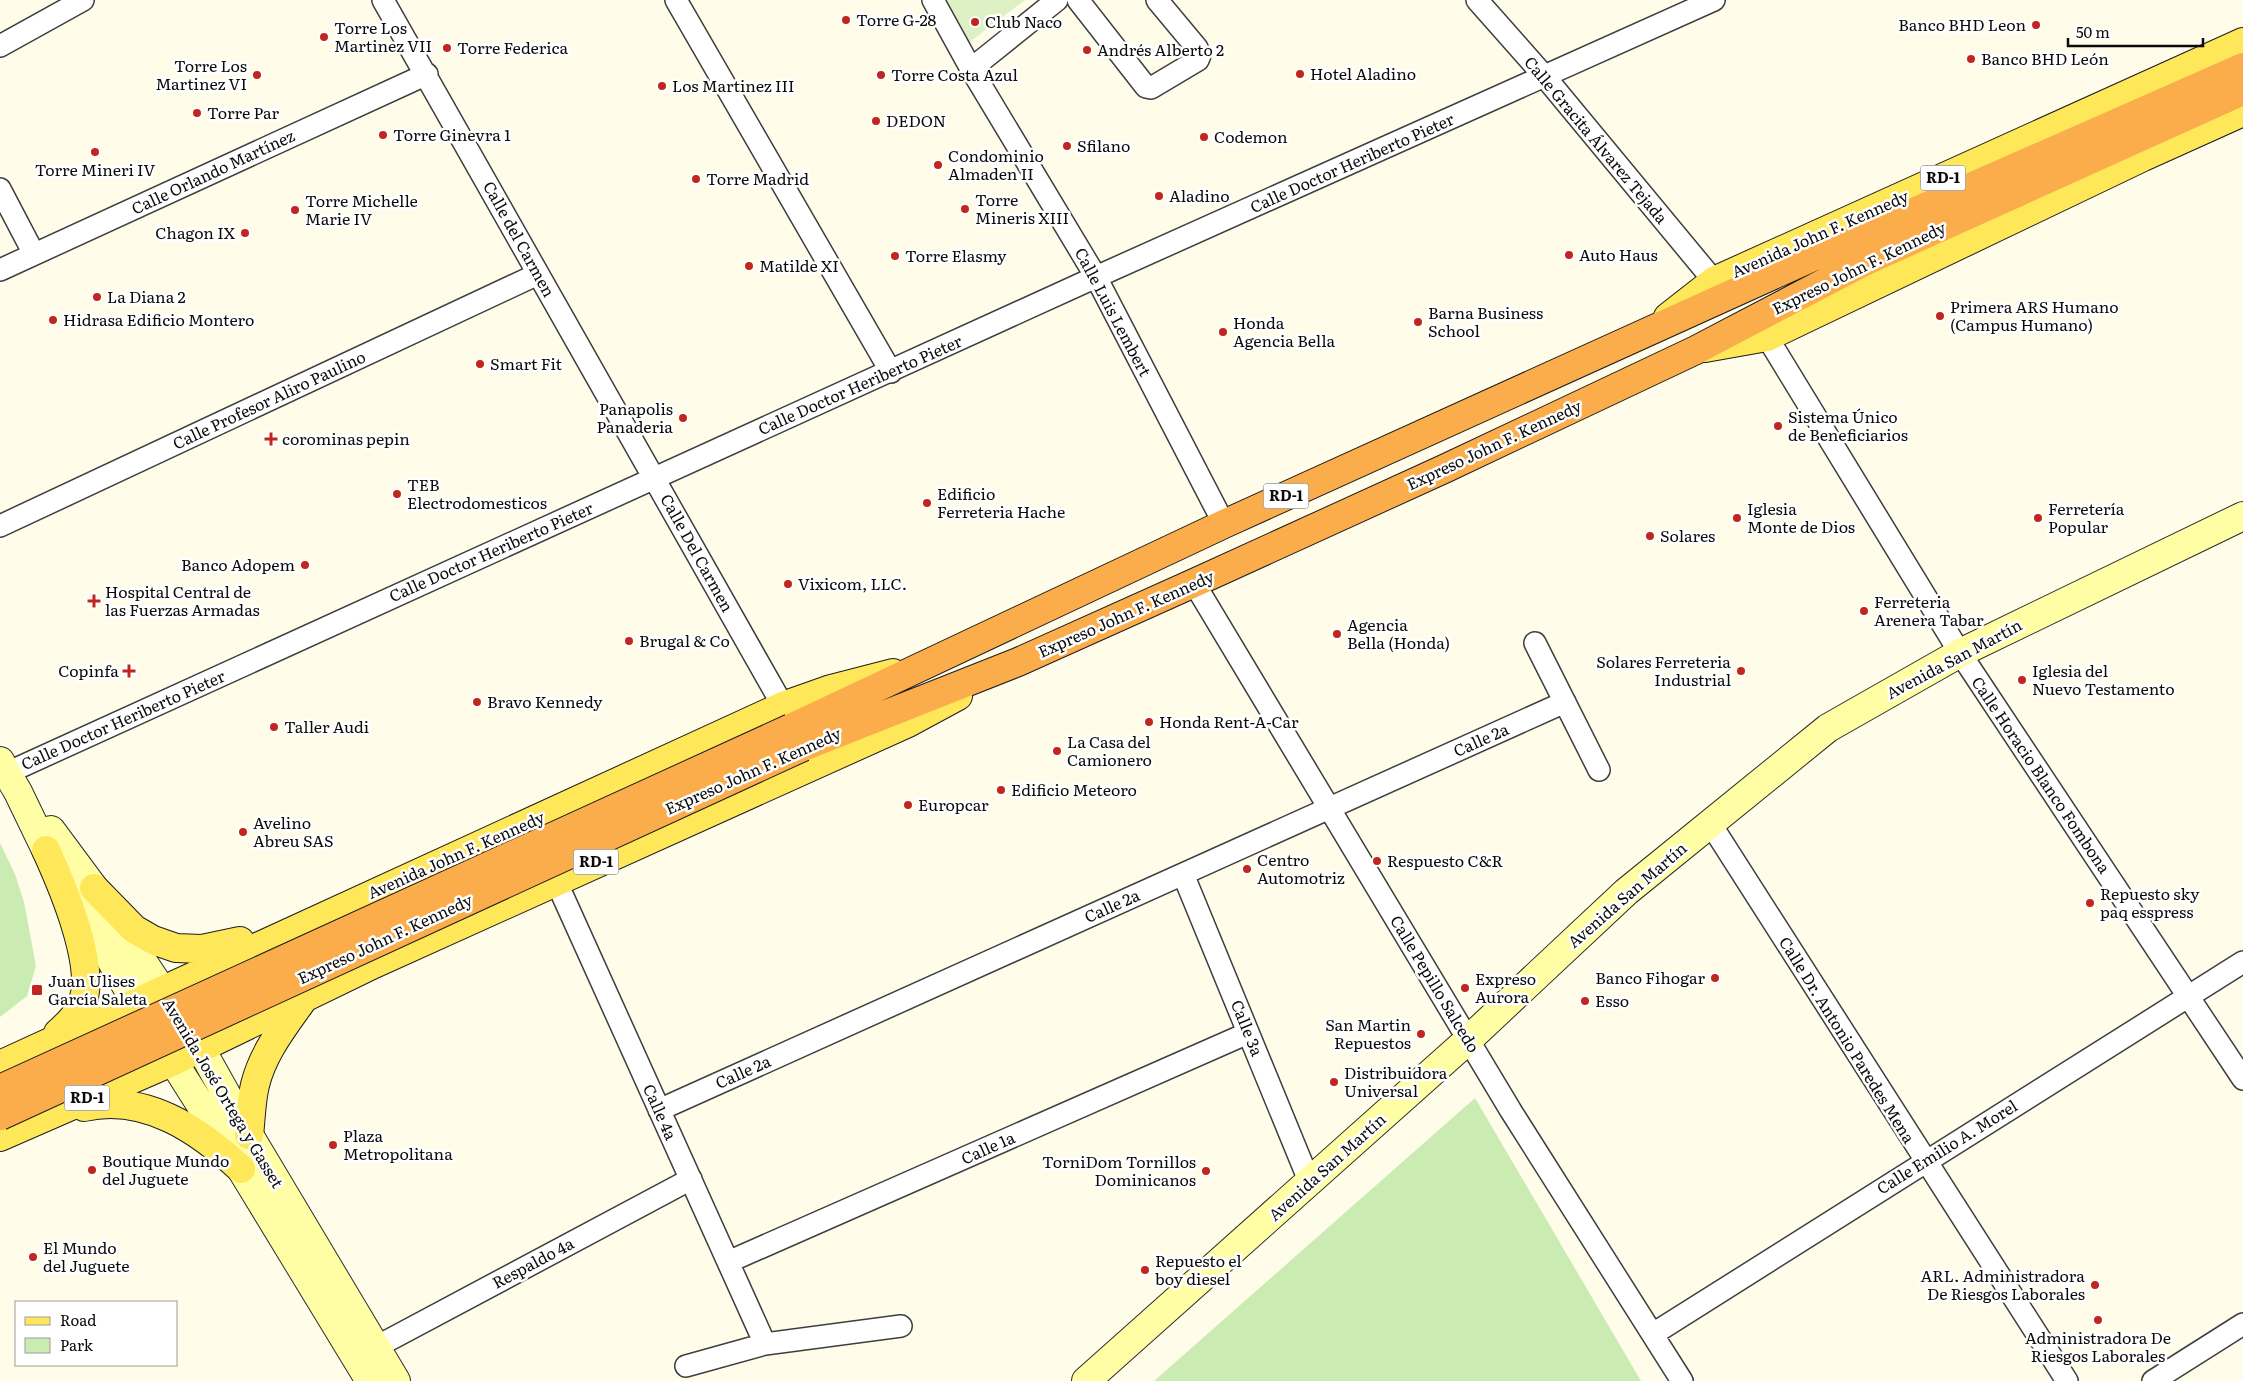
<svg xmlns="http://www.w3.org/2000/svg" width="2243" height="1381" font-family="Literata,serif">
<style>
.green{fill:#caebb2}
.pitch{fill:#def1c5}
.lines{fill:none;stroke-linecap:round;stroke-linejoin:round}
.street-casing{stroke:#3e3e3e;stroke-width:24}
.secondary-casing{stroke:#2d2d2d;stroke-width:30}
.primary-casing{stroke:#1c1c1c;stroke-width:30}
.highway-casing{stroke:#1c1c1c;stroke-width:30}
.street{stroke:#fff;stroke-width:21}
.secondary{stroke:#fffea5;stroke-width:28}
.primary{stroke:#ffe75a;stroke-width:28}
.highway{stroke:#fbad4c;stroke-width:28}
.highway-bridge-casing{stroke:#1c1c1c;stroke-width:30;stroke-linecap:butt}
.highway-bridge{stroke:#fbad4c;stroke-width:28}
.poi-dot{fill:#c1261e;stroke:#fff;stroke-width:2}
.labels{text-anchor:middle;stroke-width:5;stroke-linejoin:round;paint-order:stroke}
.shield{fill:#fff;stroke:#545454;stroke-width:1}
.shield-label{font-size:15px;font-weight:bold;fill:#0b0b0b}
.poi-label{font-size:16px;fill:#0b0b0b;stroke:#fff;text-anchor:start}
.street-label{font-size:16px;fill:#0b0b0b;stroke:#fff}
</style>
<rect width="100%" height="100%" fill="#fffdea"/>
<path class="green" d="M0,843L15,874L24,902L36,966L27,996L0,1017Z
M1475,1098L1641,1381H1154Z"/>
<path class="pitch" d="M942,0H1025L967,44Z"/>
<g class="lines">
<g class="street-casing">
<path id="street" d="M383,0L783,706
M676,0L891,372
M933,0L971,69L1096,277L1224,524
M1078,0L1146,87L1151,88L1198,60L1200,55L1197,48L1157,0
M1477,0L1545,77L1714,281
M0,46L83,0
M971,69L1057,0
M0,189L34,254
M0,270L427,74
M1767,337L1960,653L2243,1079
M0,526L538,274
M1194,583L1511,1111L1682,1381
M1535,643L1599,770
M7,773L1096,277L1714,0
M1710,823L2067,1381
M1183,874L1310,1183
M556,881L765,1344
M659,1110L1565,702
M728,1262L1248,1033
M1653,1334L2243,962
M376,1347L691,1179
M686,1366L765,1344L901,1326
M2153,1381L2243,1324"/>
</g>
<g class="secondary-casing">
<path id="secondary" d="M0,761L18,792L46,850L135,1001L241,1169L370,1381
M51,830L94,888L201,1049L249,1135L396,1381
M1086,1381L1468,1040L1626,892L1828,728L1960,653L2243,516"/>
</g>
<g class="primary-casing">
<path id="primary" d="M1668,317L1714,281L2243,42
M1705,348L1767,337L2143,157L2243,112
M46,850C62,885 99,970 81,1006C76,1017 67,1025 58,1033
M94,888L134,929L153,940L176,948L202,949L240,941
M0,1065L783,706L831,689L893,673
M84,1107C145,1093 199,1130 241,1169
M249,1135C251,1119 251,1101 255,1085C263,1052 285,1025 304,998
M0,1137L174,1061L374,964L908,723L958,696"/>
</g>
<g class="highway-casing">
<path id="highway" d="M791,728L1224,524L1857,237L2243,67
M803,747L1018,662L1194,583L1444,469L1696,350L1864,262L2243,91"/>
</g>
<use href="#street" class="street"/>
<use href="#secondary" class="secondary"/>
<use href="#primary" class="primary"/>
<use href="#highway" class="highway"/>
<g class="highway-bridge-casing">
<path id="highway-bridge" d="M0,1089L791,728
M0,1116L803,747"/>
</g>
<use href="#highway-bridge" class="highway-bridge"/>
</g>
<g class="poi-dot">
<circle cx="846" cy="20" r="5"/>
<circle cx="975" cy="22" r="5"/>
<circle cx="2036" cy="25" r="5"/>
<circle cx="324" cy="37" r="5"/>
<circle cx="447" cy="48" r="5"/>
<circle cx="1087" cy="50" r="5"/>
<circle cx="1971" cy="59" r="5"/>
<circle cx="1300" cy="74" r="5"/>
<circle cx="257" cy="75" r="5"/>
<circle cx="881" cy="75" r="5"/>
<circle cx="662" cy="86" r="5"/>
<circle cx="197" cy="113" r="5"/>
<circle cx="876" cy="121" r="5"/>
<circle cx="383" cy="135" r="5"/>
<circle cx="1204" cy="137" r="5"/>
<circle cx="1067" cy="146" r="5"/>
<circle cx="95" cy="152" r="5"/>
<circle cx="938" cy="165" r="5"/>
<circle cx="696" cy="179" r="5"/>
<circle cx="1159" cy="196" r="5"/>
<circle cx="965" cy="209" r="5"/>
<circle cx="295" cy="210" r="5"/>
<circle cx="245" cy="233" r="5"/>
<circle cx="1569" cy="255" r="5"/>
<circle cx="895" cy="256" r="5"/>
<circle cx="749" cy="266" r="5"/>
<circle cx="97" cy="297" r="5"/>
<circle cx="1940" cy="316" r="5"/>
<circle cx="53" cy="320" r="5"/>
<circle cx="1418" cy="322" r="5"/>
<circle cx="1223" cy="332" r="5"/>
<circle cx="480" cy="364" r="5"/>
<circle cx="683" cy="418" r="5"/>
<circle cx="1778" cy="426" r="5"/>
<path d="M268.5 431.5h5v5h5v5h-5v5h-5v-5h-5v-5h5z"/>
<circle cx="397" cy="494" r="5"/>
<circle cx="927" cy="503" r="5"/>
<circle cx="1737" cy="518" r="5"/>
<circle cx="2038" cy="518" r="5"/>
<circle cx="1650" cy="536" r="5"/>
<circle cx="305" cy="565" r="5"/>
<circle cx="788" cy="584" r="5"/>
<path d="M91.5 593.5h5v5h5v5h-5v5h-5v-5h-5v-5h5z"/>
<circle cx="1864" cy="611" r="5"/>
<circle cx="1337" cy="634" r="5"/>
<circle cx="629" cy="641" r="5"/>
<path d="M126.5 663.5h5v5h5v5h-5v5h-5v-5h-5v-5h5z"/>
<circle cx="1741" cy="671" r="5"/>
<circle cx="2022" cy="680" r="5"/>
<circle cx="477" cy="702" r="5"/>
<circle cx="1149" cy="722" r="5"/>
<circle cx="274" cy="727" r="5"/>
<circle cx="1057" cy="751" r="5"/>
<circle cx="1001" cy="790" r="5"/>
<circle cx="908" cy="805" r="5"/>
<circle cx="243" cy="832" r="5"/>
<circle cx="1377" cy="861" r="5"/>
<circle cx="1247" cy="869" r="5"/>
<circle cx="2090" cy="903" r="5"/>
<circle cx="1715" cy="978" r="5"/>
<circle cx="1465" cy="988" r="5"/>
<rect x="31" y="984" width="12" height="12" rx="2.5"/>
<circle cx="1585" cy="1001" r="5"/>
<circle cx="1421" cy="1034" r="5"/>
<circle cx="1334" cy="1082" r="5"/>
<circle cx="333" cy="1145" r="5"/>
<circle cx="92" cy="1170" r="5"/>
<circle cx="1206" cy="1171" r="5"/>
<circle cx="33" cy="1257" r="5"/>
<circle cx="1145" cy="1270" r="5"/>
<circle cx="2095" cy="1285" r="5"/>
<circle cx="2098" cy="1320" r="5"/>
</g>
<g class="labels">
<g class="shield">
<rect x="1920.5" y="165.5" width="45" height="25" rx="4"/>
<rect x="1263.5" y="483.5" width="45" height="25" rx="4"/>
<rect x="573.5" y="849.5" width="45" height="25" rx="4"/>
<rect x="64.5" y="1085.5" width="45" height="25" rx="4"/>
</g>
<g class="shield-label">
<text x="1943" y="183">RD-1</text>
<text x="1286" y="501">RD-1</text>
<text x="596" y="867">RD-1</text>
<text x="87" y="1103">RD-1</text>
</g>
<g class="poi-label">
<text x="856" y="26">Torre G-28</text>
<text x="985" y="28">Club Naco</text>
<text x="2026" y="31" text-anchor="end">Banco BHD Leon</text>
<text x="334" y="34">Torre Los<tspan x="334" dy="18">Martinez VII</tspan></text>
<text x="457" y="54">Torre Federica</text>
<text x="1097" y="56">Andrés Alberto 2</text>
<text x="1981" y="65">Banco BHD León</text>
<text x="247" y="72" text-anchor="end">Torre Los<tspan x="247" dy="18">Martinez VI</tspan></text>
<text x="1310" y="80">Hotel Aladino</text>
<text x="891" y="81">Torre Costa Azul</text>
<text x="672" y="92">Los Martinez III</text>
<text x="207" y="119">Torre Par</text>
<text x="886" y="127">DEDON</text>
<text x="393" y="141">Torre Ginevra 1</text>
<text x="1214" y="143">Codemon</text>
<text x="1077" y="152">Sfilano</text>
<text x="948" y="162">Condominio<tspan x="948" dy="18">Almaden II</tspan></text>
<text x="95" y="176" text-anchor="middle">Torre Mineri IV</text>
<text x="706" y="185">Torre Madrid</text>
<text x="1169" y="202">Aladino</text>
<text x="975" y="206">Torre<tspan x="975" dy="18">Mineris XIII</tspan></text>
<text x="305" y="207">Torre Michelle<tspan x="305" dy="18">Marie IV</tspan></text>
<text x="235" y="239" text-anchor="end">Chagon IX</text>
<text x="1579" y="261">Auto Haus</text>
<text x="905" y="262">Torre Elasmy</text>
<text x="759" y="272">Matilde XI</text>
<text x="107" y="303">La Diana 2</text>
<text x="1950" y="313">Primera ARS Humano<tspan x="1950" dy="18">(Campus Humano)</tspan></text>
<text x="1428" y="319">Barna Business<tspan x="1428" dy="18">School</tspan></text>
<text x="63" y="326">Hidrasa Edificio Montero</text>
<text x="1233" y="329">Honda<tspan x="1233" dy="18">Agencia Bella</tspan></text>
<text x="490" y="370">Smart Fit</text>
<text x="673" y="415" text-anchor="end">Panapolis<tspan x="673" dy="18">Panaderia</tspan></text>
<text x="1788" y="423">Sistema Único<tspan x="1788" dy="18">de Beneficiarios</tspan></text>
<text x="282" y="445">corominas pepin</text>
<text x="407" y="491">TEB<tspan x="407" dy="18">Electrodomesticos</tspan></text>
<text x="937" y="500">Edificio<tspan x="937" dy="18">Ferreteria Hache</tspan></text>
<text x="1747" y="515">Iglesia<tspan x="1747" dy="18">Monte de Dios</tspan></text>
<text x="2048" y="515">Ferretería<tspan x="2048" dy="18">Popular</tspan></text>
<text x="1660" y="542">Solares</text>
<text x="295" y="571" text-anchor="end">Banco Adopem</text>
<text x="798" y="590">Vixicom, LLC.</text>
<text x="105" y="598">Hospital Central de<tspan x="105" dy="18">las Fuerzas Armadas</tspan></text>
<text x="1874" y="608">Ferreteria<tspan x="1874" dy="18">Arenera Tabar</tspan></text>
<text x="1347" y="631">Agencia<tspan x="1347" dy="18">Bella (Honda)</tspan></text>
<text x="639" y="647">Brugal &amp; Co</text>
<text x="1731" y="668" text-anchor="end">Solares Ferreteria<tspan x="1731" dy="18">Industrial</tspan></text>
<text x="119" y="677" text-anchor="end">Copinfa</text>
<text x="2032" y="677">Iglesia del<tspan x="2032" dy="18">Nuevo Testamento</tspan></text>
<text x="487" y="708">Bravo Kennedy</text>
<text x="1159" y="728">Honda Rent-A-Car</text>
<text x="284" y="733">Taller Audi</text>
<text x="1067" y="748">La Casa del<tspan x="1067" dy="18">Camionero</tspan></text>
<text x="1011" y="796">Edificio Meteoro</text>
<text x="918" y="811">Europcar</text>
<text x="253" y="829">Avelino<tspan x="253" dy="18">Abreu SAS</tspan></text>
<text x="1257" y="866">Centro<tspan x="1257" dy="18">Automotriz</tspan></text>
<text x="1387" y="867">Respuesto C&amp;R</text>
<text x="2100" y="900">Repuesto sky<tspan x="2100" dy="18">paq esspress</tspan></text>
<text x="1705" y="984" text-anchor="end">Banco Fihogar</text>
<text x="1475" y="985">Expreso<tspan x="1475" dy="18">Aurora</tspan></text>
<text x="48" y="987">Juan Ulises<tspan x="48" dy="18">García Saleta</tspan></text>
<text x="1595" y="1007">Esso</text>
<text x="1411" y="1031" text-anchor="end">San Martin<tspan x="1411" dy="18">Repuestos</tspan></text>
<text x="1344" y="1079">Distribuidora<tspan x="1344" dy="18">Universal</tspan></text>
<text x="343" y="1142">Plaza<tspan x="343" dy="18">Metropolitana</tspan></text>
<text x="102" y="1167">Boutique Mundo<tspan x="102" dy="18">del Juguete</tspan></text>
<text x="1196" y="1168" text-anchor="end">TorniDom Tornillos<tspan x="1196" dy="18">Dominicanos</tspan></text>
<text x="43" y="1254">El Mundo<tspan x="43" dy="18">del Juguete</tspan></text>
<text x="1155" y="1267">Repuesto el<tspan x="1155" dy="18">boy diesel</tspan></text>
<text x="2085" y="1282" text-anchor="end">ARL. Administradora<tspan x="2085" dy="18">De Riesgos Laborales</tspan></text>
<text x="2098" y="1344" text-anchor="middle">Administradora De<tspan x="2098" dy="18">Riesgos Laborales</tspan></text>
</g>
<g class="street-label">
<text transform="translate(1596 140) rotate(50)" y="6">Calle Gracita Álvarez Tejada</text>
<text transform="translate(1352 163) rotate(-24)" y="6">Calle Doctor Heriberto Pieter</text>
<text transform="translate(213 172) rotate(-25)" y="6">Calle Orlando Martínez</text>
<text transform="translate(1820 234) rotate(-24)" y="6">Avenida John F. Kennedy</text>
<text transform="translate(519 239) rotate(61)" y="6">Calle del Carmen</text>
<text transform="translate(1859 268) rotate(-26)" y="6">Expreso John F. Kennedy</text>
<text transform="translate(1113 312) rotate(62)" y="6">Calle Luis Lembert</text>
<text transform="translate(860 385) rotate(-24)" y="6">Calle Doctor Heriberto Pieter</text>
<text transform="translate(269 400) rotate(-25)" y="6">Calle Profesor Aliro Paulino</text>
<text transform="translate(1494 445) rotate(-25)" y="6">Expreso John F. Kennedy</text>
<text transform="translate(491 552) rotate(-24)" y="6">Calle Doctor Heriberto Pieter</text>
<text transform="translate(697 553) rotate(61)" y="6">Calle Del Carmen</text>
<text transform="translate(1126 614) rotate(-24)" y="6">Expreso John F. Kennedy</text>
<text transform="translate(1954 659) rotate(-28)" y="6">Avenida San Martín</text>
<text transform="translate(123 720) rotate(-24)" y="6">Calle Doctor Heriberto Pieter</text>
<text transform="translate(1481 740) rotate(-24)" y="6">Calle 2a</text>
<text transform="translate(753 771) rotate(-24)" y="6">Expreso John F. Kennedy</text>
<text transform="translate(2041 775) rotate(56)" y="6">Calle Horacio Blanco Fombona</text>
<text transform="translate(456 855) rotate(-24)" y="6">Avenida John F. Kennedy</text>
<text transform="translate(1627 895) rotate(-41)" y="6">Avenida San Martín</text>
<text transform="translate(1112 906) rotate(-24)" y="6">Calle 2a</text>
<text transform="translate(385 939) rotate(-25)" y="6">Expreso John F. Kennedy</text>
<text transform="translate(1435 984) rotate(59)" y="6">Calle Pepillo Salcedo</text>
<text transform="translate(1247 1028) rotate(68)" y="6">Calle 3a</text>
<text transform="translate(1847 1040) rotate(58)" y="6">Calle Dr. Antonio Paredes Mena</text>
<text transform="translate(743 1072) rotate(-24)" y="6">Calle 2a</text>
<text transform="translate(223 1093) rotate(59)" y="6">Avenida José Ortega y Gasset</text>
<text transform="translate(660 1112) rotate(66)" y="6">Calle 4a</text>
<text transform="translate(1947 1147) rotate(-32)" y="6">Calle Emilio A. Morel</text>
<text transform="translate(988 1148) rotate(-24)" y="6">Calle 1a</text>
<text transform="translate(1327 1167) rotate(-42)" y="6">Avenida San Martín</text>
<text transform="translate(533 1263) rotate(-28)" y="6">Respaldo 4a</text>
</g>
</g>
<rect x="15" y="1301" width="162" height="65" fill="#ffffff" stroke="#9d9d9d"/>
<rect x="25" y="1317" width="25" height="8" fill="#ffe75a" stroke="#9d9d9d"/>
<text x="60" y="1326" font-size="15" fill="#0b0b0b">Road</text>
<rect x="25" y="1338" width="25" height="15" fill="#caebb2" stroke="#9d9d9d"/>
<text x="60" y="1351" font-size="15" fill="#0b0b0b">Park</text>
<path d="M2068 38v8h135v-8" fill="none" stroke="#0b0b0b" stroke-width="2.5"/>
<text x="2076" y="38" font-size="15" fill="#0b0b0b" stroke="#ffffff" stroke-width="4" paint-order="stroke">50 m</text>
</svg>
